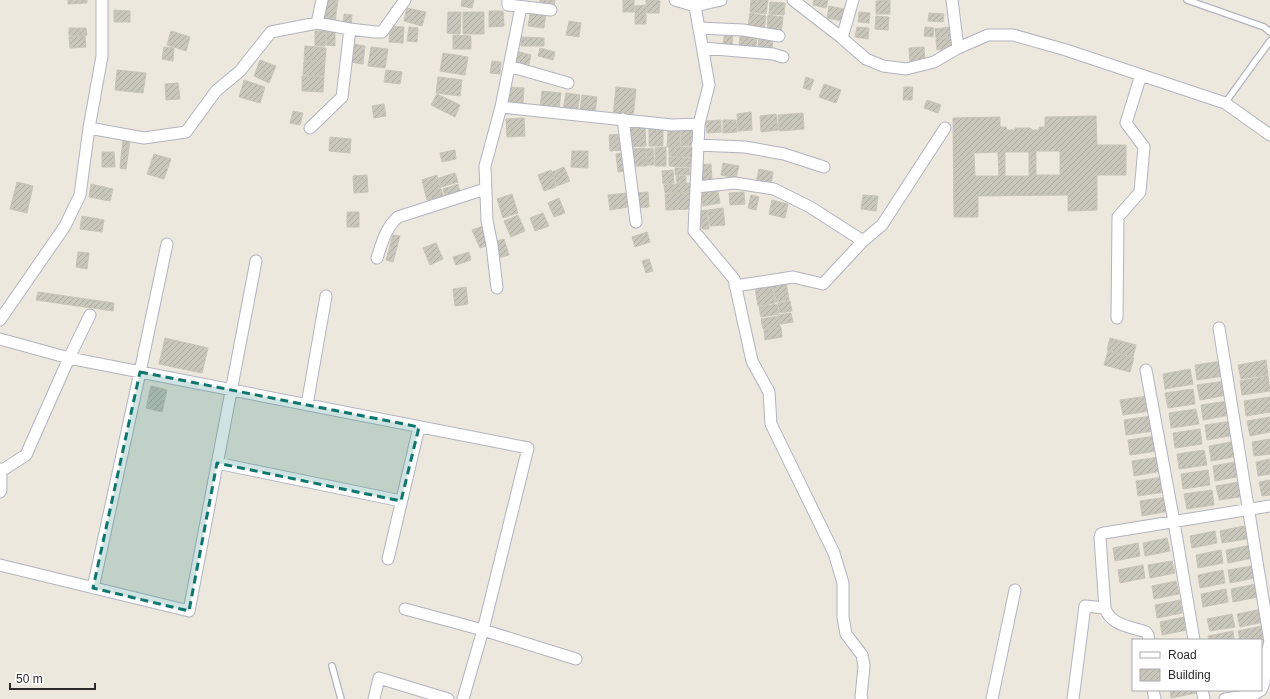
<svg xmlns="http://www.w3.org/2000/svg" width="1270" height="699" font-family="Arial,sans-serif">
<style>
.building{fill:url(#building-hatch);stroke:#c8c4b7;fill-rule:evenodd}
.lines{fill:none;stroke-linecap:round;stroke-linejoin:round}
.lane-casing{stroke:#b1b3bf;stroke-width:8}
.street-casing{stroke:#b1b3bf;stroke-width:13}
.lane{stroke:#fff;stroke-width:5.5}
.street{stroke:#fff;stroke-width:11}
.marked{fill:#0f766e;fill-opacity:0.2;stroke:#0f766e;stroke-width:3;stroke-dasharray:8 5;stroke-linejoin:round}
</style>
<defs>
<pattern id="building-hatch" width="6" height="6" patternUnits="userSpaceOnUse"><rect width="6" height="6" fill="#c9c6bc"/><path d="M-1 1l2-2M0 6l6-6M5 7l2-2" fill="none" stroke="#adaaa2"/></pattern>
</defs>
<rect width="100%" height="100%" fill="#ede8de"/>
<path class="building" d="M68,0H87V3L68,4Z
M327,0H338L335,22L324,21Z
M462,0H474L472,8L461,6Z
M540,0H555L554,7L539,5Z
M623,0H634V12H623Z
M646,0H656L660,1L659,13H647Z
M751,0H768L766,14L750,12Z
M814,0H828L826,8L813,5Z
M890,0V14H876V1Z
M770,2L785,3L784,15L769,14Z
M646,5V24H635V6Z
M829,6L844,9L842,21L827,18Z
M407,8L426,12L422,26L404,21Z
M531,9L546,11L544,28L528,26Z
M114,10L130,11V22H114Z
M489,11H503L504,26L489,27Z
M448,12H461L460,34L447,33Z
M463,12H484V34H463Z
M859,12L870,13L869,23L858,22Z
M750,13L766,16L764,30L748,27Z
M929,13L944,14L943,22L928,21Z
M344,14L352,15L351,26L343,25Z
M768,15L783,17L781,33L767,31Z
M876,16L889,17L888,30L875,29Z
M569,21L581,23L579,37L566,35Z
M390,26L404,27L403,43L389,42Z
M409,27L418,28L417,42L407,41Z
M857,27L869,28L868,39L855,37Z
M925,27L934,28L933,37L924,36Z
M951,27L952,36L936,38L935,29Z
M69,28H86L87,35L69,36Z
M171,31L190,37L186,51L167,45Z
M315,31H326L325,46H315Z
M327,31L335,32V46L326,45Z
M725,32L733,33L732,45L723,44Z
M740,34L757,35L756,49L739,48Z
M453,35L471,36V49H453Z
M85,36L86,47L70,48L69,37Z
M759,36L773,37L772,51L758,50Z
M521,37L544,38V46H521Z
M952,37L953,49L937,50L936,39Z
M353,44L365,46L363,64L350,62Z
M305,46L326,48L325,62L304,60Z
M164,47L174,48L173,61L162,59Z
M371,47L388,49L385,68L368,66Z
M924,47L925,62H910L909,48Z
M540,48L555,52L553,60L538,56Z
M516,51L531,55L528,67L513,63Z
M443,53L468,57L465,75L440,71Z
M260,60L276,66L269,83L254,76Z
M304,61L325,62L324,76L303,75Z
M492,61L501,62L500,74L490,73Z
M117,70L146,73L143,93L115,90Z
M386,70L402,72L400,84L384,82Z
M302,76L324,77L323,92L302,91Z
M438,77L462,80L460,96L436,93Z
M806,77L814,80L810,90L803,88Z
M244,80L265,87L260,103L239,97Z
M178,83L180,99L166,100L165,84Z
M824,84L841,90L836,103L819,97Z
M508,87L524,88L523,103L506,102Z
M616,87L636,89L633,118L613,116Z
M904,87H913L912,100H903Z
M542,91L561,93L559,108L540,107Z
M566,93L580,95L577,112L563,109Z
M437,94L460,105L455,117L431,105Z
M582,95L597,97L595,113L580,110Z
M927,100L941,105L938,113L924,108Z
M384,104L386,116L374,118L372,106Z
M293,111L303,113L300,125L290,123Z
M751,112L752,130L738,131L737,114Z
M803,113L804,129L779,131L778,115Z
M776,114L778,130L761,132L760,116Z
M1096,116L1097,145H1126V175H1097V210L1068,211V195L978,196V217H954L953,118L1000,117V127H1006L1007,130H1015V128H1031V130H1039V127H1045V117ZM1036,151H1060V175H1036ZM998,152L999,176H975L974,153ZM1005,152H1029V176H1005Z
M524,118L525,136L507,137L506,119Z
M721,120V132L707,133L706,121Z
M723,120H736L737,132L723,133Z
M645,127L646,146L630,147L629,128Z
M649,129H663V146H649Z
M681,129H694V145L681,146Z
M668,131H680V147H667Z
M623,134L624,150L610,151L609,135Z
M330,137L351,139L350,153L329,151Z
M123,139L130,140L126,169L120,168Z
M666,147V166H655V148Z
M669,147H693V157L669,156Z
M645,148L647,166H632L631,149Z
M653,148L654,165H647L646,149Z
M455,150L456,159L442,162L440,153Z
M572,151H588V168L571,167Z
M102,152H114L115,167H102Z
M624,153L625,171L618,172L616,154Z
M154,154L171,159L164,179L147,174Z
M669,157L691,158V167L669,166Z
M723,163L739,166L736,178L721,175Z
M711,164L712,181L701,182L699,165Z
M564,167L570,181L557,186L552,172Z
M675,168H689L690,175H675Z
M759,169L773,172L771,186L756,183Z
M551,170L556,187L544,191L538,175Z
M673,170L674,183L663,184L662,171Z
M455,173L458,182L441,187L439,178Z
M367,175L368,192L354,193L353,176Z
M437,175L443,196L427,200L422,180Z
M676,176H686V183L677,184Z
M17,182L33,186L27,213L10,209Z
M690,183L691,192L665,193L664,185Z
M91,184L113,189L110,201L89,197Z
M458,184L460,193L445,197L443,189Z
M717,187L720,203L703,206L701,189Z
M648,192L649,207L636,208L634,193Z
M744,192L745,204L730,205L729,193Z
M626,193L628,207L610,210L608,195Z
M690,193L691,209L666,210L665,194Z
M512,194L518,213L503,218L497,199Z
M751,195L759,197L756,210L748,208Z
M863,195L878,196L876,211L861,209Z
M559,198L565,213L554,217L548,203Z
M772,200L788,204L785,218L769,214Z
M723,208L725,225L710,226L708,210Z
M707,210L709,229H702L700,211Z
M347,212H359V227H347Z
M543,213L549,226L535,231L530,218Z
M518,215L525,231L511,237L504,221Z
M82,216L104,220L102,232L80,229Z
M483,226L491,244L480,248L472,230Z
M647,232L650,242L635,247L632,237Z
M393,235L400,236L393,262L386,260Z
M504,239L509,255L498,258L493,242Z
M436,243L443,259L430,265L423,248Z
M78,252L89,253L87,269L76,267Z
M469,252L471,260L456,265L453,257Z
M649,259L653,271L646,273L642,261Z
M786,282L789,300L776,302L773,285Z
M772,286L775,303L758,306L755,288Z
M466,287L468,304L455,306L453,289Z
M38,292L114,303L113,311L36,300Z
M790,301L792,311L780,313L778,303Z
M777,304L779,314L761,317L759,307Z
M791,313L793,322L781,324L779,315Z
M779,316L780,327L763,329L761,319Z
M781,327L782,337L765,340L764,330Z
M165,338L208,348L202,373L159,364Z
M1110,338L1136,345L1133,357L1107,350Z
M1108,351L1134,358L1130,372L1104,365Z
M1266,360L1268,375L1241,379L1238,365Z
M1222,361L1224,376L1197,380L1195,365Z
M1190,369L1193,384L1165,389L1163,374Z
M1268,376L1270,391L1242,395L1240,381Z
M1225,381L1227,395L1200,400L1197,385Z
M151,386L167,390L162,412L146,408Z
M1193,389L1195,404L1168,408L1165,393Z
M1148,396L1150,411L1123,415L1120,400Z
M1270,397V412L1246,416L1244,401Z
M1228,401L1230,415L1203,420L1201,405Z
M1196,409L1199,424L1171,428L1169,413Z
M1151,416L1154,431L1126,435L1124,420Z
M1270,417V432L1250,436L1247,421Z
M1232,421L1234,435L1207,440L1205,425Z
M1200,429L1202,444L1175,448L1173,433Z
M1155,436L1157,451L1130,455L1128,440Z
M1270,439V454L1254,456L1252,442Z
M1236,441L1239,456L1211,461L1209,446Z
M1204,450L1207,465L1179,469L1177,454Z
M1159,457L1162,471L1134,476L1132,461Z
M1270,459V474L1258,476L1256,462Z
M1240,461L1242,476L1215,481L1213,466Z
M1208,470L1210,485L1183,489L1181,474Z
M1163,477L1165,492L1138,496L1136,481Z
M1270,480V495L1262,496L1259,482Z
M1244,481L1246,496L1219,500L1216,486Z
M1212,490L1214,505L1187,509L1184,494Z
M1167,497L1169,511L1142,516L1140,501Z
M1244,526L1247,539L1222,543L1220,531Z
M1215,531L1217,543L1192,548L1190,536Z
M1167,538L1170,551L1145,556L1143,543Z
M1138,543L1140,556L1115,561L1113,548Z
M1251,545L1253,558L1228,563L1226,550Z
M1221,550L1223,563L1198,568L1196,555Z
M1172,561L1175,573L1150,578L1148,565Z
M1143,565L1145,578L1120,583L1118,570Z
M1252,566L1255,578L1230,583L1228,570Z
M1223,570L1225,583L1200,588L1198,575Z
M1176,581L1179,594L1154,599L1152,586Z
M1256,584L1258,597L1233,602L1231,589Z
M1226,589L1228,602L1203,607L1201,594Z
M1180,600L1182,613L1157,618L1155,605Z
M1262,609L1264,622L1240,627L1237,614Z
M1232,614L1235,627L1210,631L1207,619Z
M1184,617L1187,630L1162,635L1160,622Z
M1262,626L1265,639L1257,640H1240L1238,631Z
M1233,631L1234,640H1209L1208,636Z
M1170,690H1195L1196,693L1171,698Z"/>
<g class="lines">
<g class="lane-casing">
<path id="lane" d="M1187,0L1264,27L1270,32
M1225,103L1270,41
M332,666L341,699"/>
</g>
<g class="street-casing">
<path id="street" d="M508,0V5L551,10
M675,0L695,6L709,85L699,124L694,231L734,279L752,361L769,392L771,424L834,553L843,583V617L846,634L862,655L864,666L861,697L862,699
M793,0L842,38L866,59L883,66L906,69L934,62L958,48L988,35H1013L1066,50L1225,103L1270,135
M952,0L958,48
M695,6L721,0
M317,23L322,0
M699,28L743,30L779,36
M842,38L853,0
M703,48L773,54L783,57
M509,66L568,83
M501,107L672,125L699,124
M623,119L636,222
M89,128L144,138L186,132L216,91L240,71L271,32L317,23L350,29L375,32H382L405,0
M310,128L342,97L350,29
M697,145L745,147L784,154L824,167
M696,187L735,183L774,189L810,207L863,241
M377,258C382,243 386,227 398,217L485,189
M735,286L793,277L823,284L863,241L882,225L945,128
M497,288L492,245L487,221L485,166L501,107L521,7
M1117,318L1118,217L1140,192L1144,147L1126,123L1141,75
M0,320L65,226L80,195L89,128L102,56V0
M1219,328L1270,642L1266,655L1264,683L1261,690
M0,339L69,358L528,448L483,630L463,699
M1146,370L1174,522L1194,640
M307,405L326,296
M217,463L401,501
M0,469L1,471V490L0,492
M1,471L26,455L69,358L90,315
M388,559L419,427
M0,565L189,611L256,261
M93,588L140,372L167,244
M1105,608L1100,538L1101,534L1104,533L1270,506
M405,609L483,630L576,659
M1153,690L1155,699
M1202,690L1204,699
M374,699L379,678L448,699
M992,699L1015,590
M1073,699L1085,606L1105,608C1110,625 1131,627 1146,632L1148,635L1149,640
M1225,699L1253,695L1261,690"/>
</g>
<use href="#lane" class="lane"/>
<use href="#street" class="street"/>
</g>
<path class="marked" d="M140,372L419,427L401,501L217,463L189,611L93,588Z"/>
<rect x="1132" y="639" width="130" height="52" fill="#ffffff" stroke="#aaaaaa"/>
<rect x="1140" y="652" width="20" height="6" fill="#ffffff" stroke="#aaaaaa"/>
<text x="1168" y="659" font-size="12" fill="#2b2b2b">Road</text>
<rect x="1140" y="669" width="20" height="12" fill="url(#building-hatch)" stroke="#aaaaaa"/>
<text x="1168" y="679" font-size="12" fill="#2b2b2b">Building</text>
<path d="M10 683v6h85v-6" fill="none" stroke="#2b2b2b" stroke-width="2"/>
<text x="16" y="683" font-size="12" fill="#2b2b2b" stroke="#ffffff" stroke-width="3" paint-order="stroke">50 m</text>
</svg>
